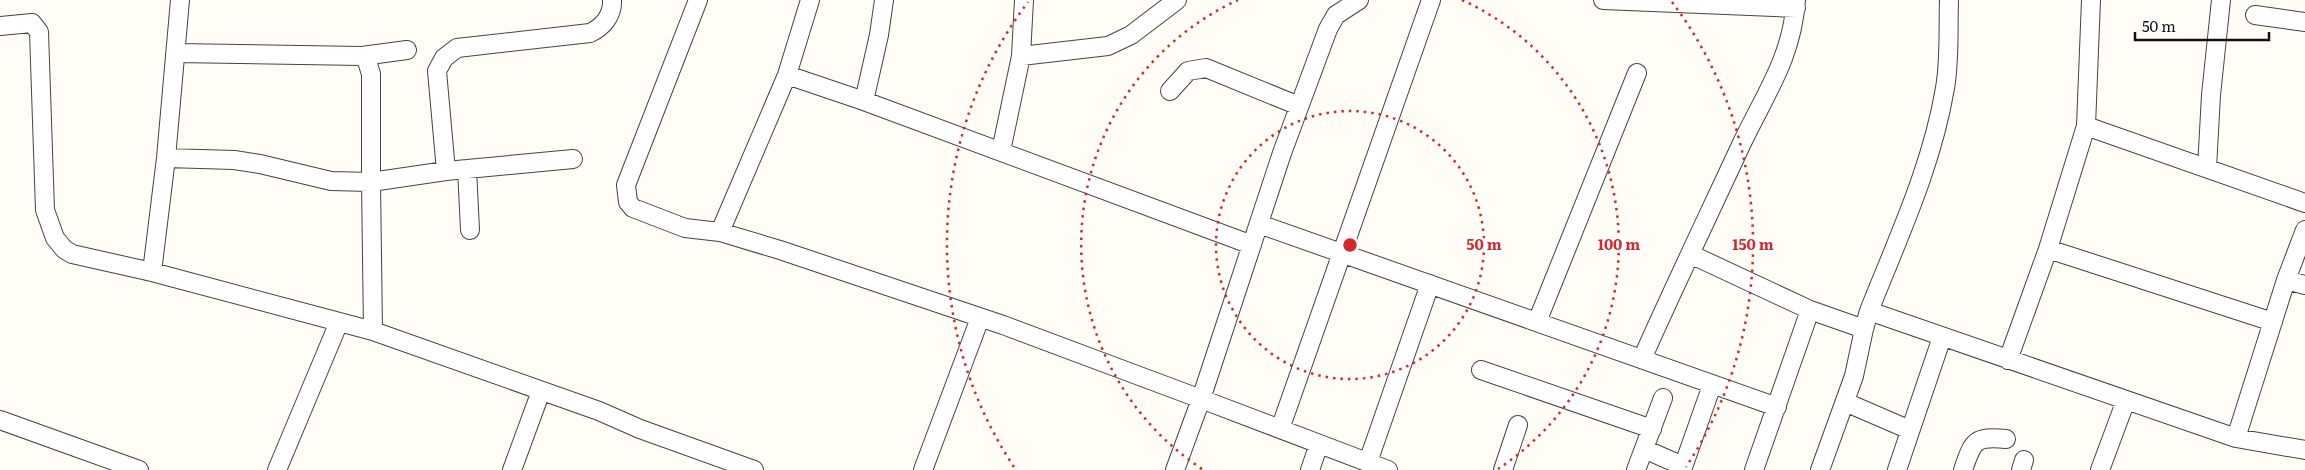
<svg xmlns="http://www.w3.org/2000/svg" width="2305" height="470" font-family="Literata,serif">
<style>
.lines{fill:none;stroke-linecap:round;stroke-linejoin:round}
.minor-casing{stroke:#444;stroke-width:20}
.minor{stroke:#fff;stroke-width:18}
.ring{fill:none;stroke:#d62828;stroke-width:2.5;stroke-dasharray:2.5 5}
.centre{fill:#d62828;stroke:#fff;stroke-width:2.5}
.ring-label{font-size:15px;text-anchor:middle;font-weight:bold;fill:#d62828;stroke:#fff;stroke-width:5;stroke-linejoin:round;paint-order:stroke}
</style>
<rect width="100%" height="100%" fill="#fffdf5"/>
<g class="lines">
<g class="minor-casing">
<path id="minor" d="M180,0L166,158L152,272L373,331L599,411L640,429L754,470
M698,0L626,185L628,202L633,208L685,228L720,232L780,250L1003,325L1201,399L1175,470
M1359,0L1336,15L1328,29L1282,153L1201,399L1388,470
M1603,0L1796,8
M1949,0C1948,29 1950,60 1945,88C1932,166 1898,238 1869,311L2236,438L2305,450
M2255,15L2305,22
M0,26L32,23L39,32L45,210L55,238L64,249L72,254L152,272
M362,56L407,50
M1021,56L1108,46L1131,35L1177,0
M787,75L864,101L1252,245
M1170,91L1188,71L1206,68L1299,106
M864,101L879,35L884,0
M2086,126L2305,203
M1001,151L1021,56L1024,0
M166,158L234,160L260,164L331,181L371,182V74L367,61L362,56L176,53
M2207,168L2211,95L2221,0
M467,169L470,230
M446,171L437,71L444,58L457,48L590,33C603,27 613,15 612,0
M1259,224L1777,407
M720,232L787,75L810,0
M2048,249L2273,322
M1690,254L1810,310
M2286,280L2305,285
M1537,322L1637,73
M373,331L371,182L446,171L573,159
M1642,359C1674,287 1708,216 1741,145C1765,94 1792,58 1796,0
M2008,360L2048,249L2086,126L2091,0
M1481,370L1652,429
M1845,402L1910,430
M0,420L139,470
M1280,429L1431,0
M2236,438L2286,280L2305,230
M1644,449L1683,466
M1368,462L1430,284
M277,470L339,322
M512,470L541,391
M923,470L980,318
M1310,470L1319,444
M1503,470L1518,425
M1636,470L1663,398
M1682,470L1712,385
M1754,470L1810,310L1864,329L1869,311
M1820,470L1854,376L1864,329
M1897,470L1942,337
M1963,470C1973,441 1974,436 2006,439
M2021,470L2024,460
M2100,470L2126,400"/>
</g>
<use href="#minor" class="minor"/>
</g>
<g class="ring">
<circle cx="1350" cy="245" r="134"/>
<path d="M1202 469A269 269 0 0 1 1238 0M1462 0A269 269 0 0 1 1498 469"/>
<path d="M1014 467A403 403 0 0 1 1028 2M1672 2A403 403 0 0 1 1686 467"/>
</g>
<circle cx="1350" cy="245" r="8" class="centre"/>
<g class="ring-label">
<text x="1484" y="250">50 m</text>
<text x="1619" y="250">100 m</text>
<text x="1753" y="250">150 m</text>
</g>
<path d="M2135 32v8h134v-8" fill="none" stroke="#111111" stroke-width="2.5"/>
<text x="2142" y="32" font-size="15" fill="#111111" stroke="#ffffff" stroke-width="4" paint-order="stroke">50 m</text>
</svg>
